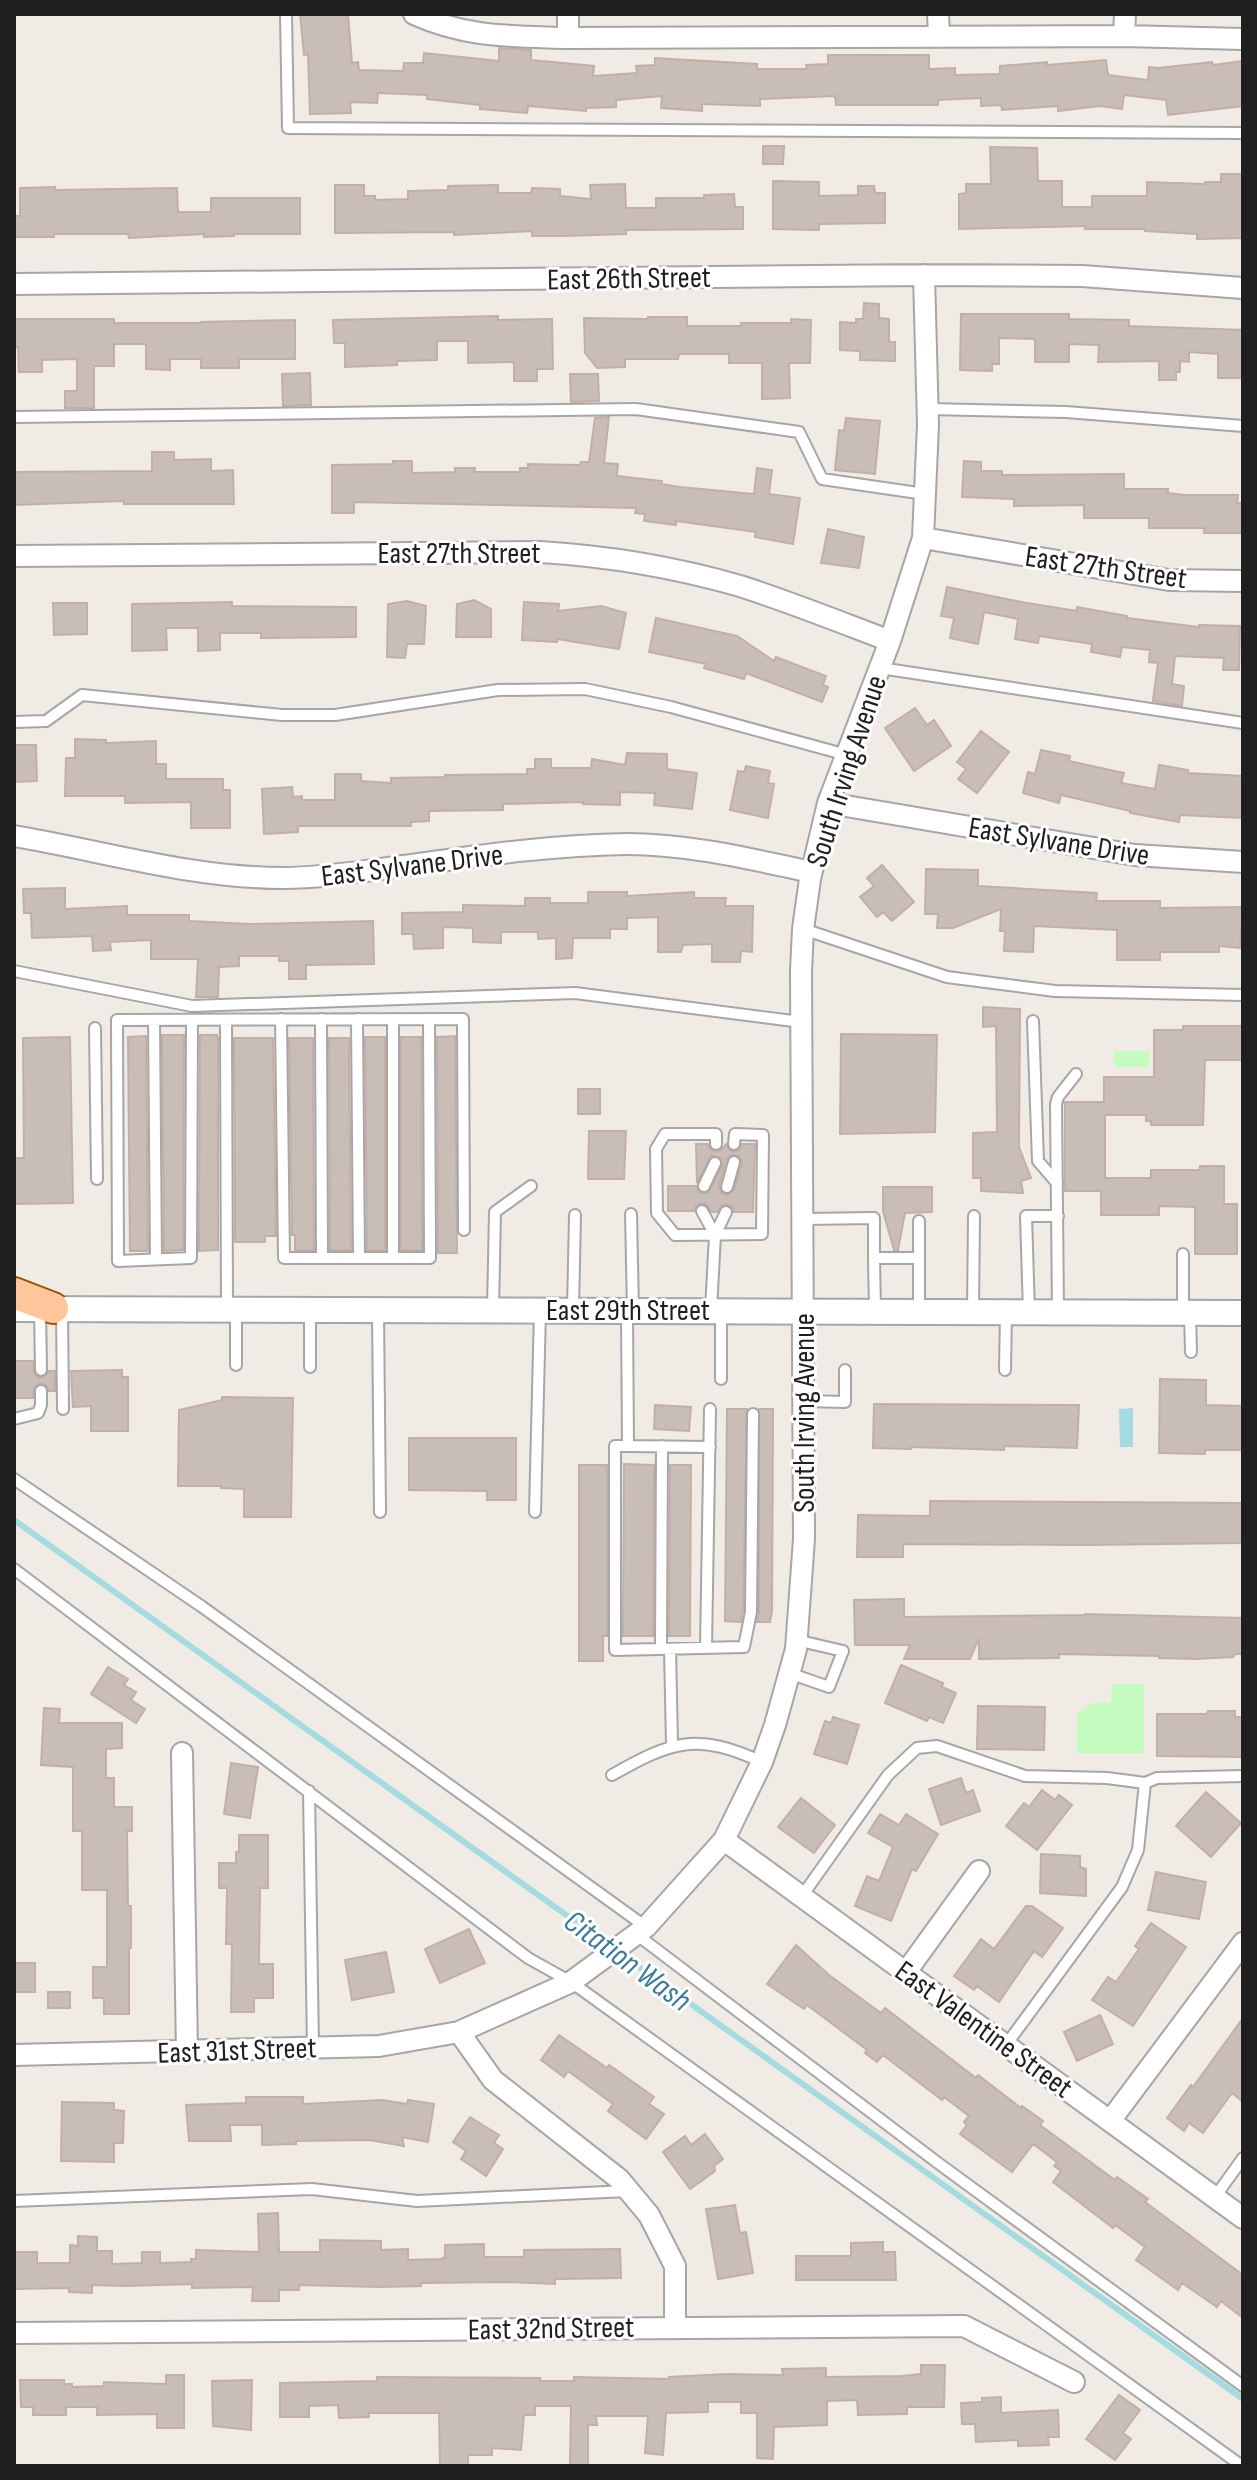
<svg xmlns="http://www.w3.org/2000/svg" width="1257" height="2480" font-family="'Sofia Sans Condensed',sans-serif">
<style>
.park{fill:#c4fcc0}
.water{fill:#a3dbe0}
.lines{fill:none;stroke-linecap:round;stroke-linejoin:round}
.stream{stroke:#a3dbe0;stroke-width:6}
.building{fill:#c9bdb8;stroke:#c3afa6;stroke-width:2;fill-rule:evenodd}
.service-casing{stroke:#a6a6a6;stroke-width:14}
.minor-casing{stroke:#a6a6a6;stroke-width:24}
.tertiary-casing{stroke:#a6a6a6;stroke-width:28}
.primary-casing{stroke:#9b5200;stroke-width:34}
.service{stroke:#fff;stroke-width:10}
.minor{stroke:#fff;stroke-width:20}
.tertiary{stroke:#fff;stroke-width:24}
.primary{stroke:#ffc69c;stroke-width:30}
.labels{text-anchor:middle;stroke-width:6;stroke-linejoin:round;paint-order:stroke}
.street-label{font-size:30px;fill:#1f1f1f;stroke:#fff}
.water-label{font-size:32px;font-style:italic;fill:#3e7a9c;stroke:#fff}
</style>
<rect width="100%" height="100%" fill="#f1ebe5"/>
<path class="park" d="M1114,1051H1149V1067H1114Z
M1112,1684H1144V1753H1077V1714L1093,1703L1111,1702Z"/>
<path class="water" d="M1133,1408V1447H1120L1119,1409Z"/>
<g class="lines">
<path class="stream" d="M14,1520L1243,2399"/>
</g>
<path class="building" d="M300,14H348L352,63L358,62L359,70L403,71L404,63H423L424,53L499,61V48L531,50V60L594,66L593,76L637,73L636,66L655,65V58L757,64V69H807L806,65L828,64V55H929V69L955,68V75L1000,74V66L1047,62V65L1106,60L1108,75L1148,80L1149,67L1158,68L1212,62L1213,65L1243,61V106L1168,115L1166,100L1124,95L1122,109L1099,106L1058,111V106L1002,110L1001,105L981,106V98L938,100V105H836L835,96L760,99V106L702,104V111L661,108L662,96L616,100V107L586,108V111L528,106L527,113L480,109V105L427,99V95L378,93L377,103L350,102L351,113L310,114L308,54L304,55Z
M763,146H784L783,164H763Z
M990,147L1037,148L1038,181H1062V207H1092V196H1147V182L1205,184V182H1221V174H1243V238L1197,239V234L1145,231V229H1085V226L959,229V194L966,193V184H991Z
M773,181L819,182V196L858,195V186H874L875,193H885V223L819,224V230L773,229Z
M625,184L626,208H656V198H704V195L734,194L735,207H743V229L626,230V234L563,236H532V231L454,235V232L335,233V185H364V196H375V200L408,199V191L448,190V186L498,185V193H531L532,188L560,189V196L591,199L590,185Z
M55,187V190L177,188L178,212H211V198H300V234H234V236L204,237V234L129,238L128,234H54V237H14V216H20V188Z
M864,303L879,304V318L889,319V342H895V361L860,360V351L840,350V322L856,323V319H863Z
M961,314H1069V319L1129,320V326L1243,330V378H1218V354L1189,352V362L1180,361V372H1176V380H1159V361L1098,362L1099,345L1069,344V362H1035V339L999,338V364H992V371L960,370Z
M498,316V320L552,319L553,369H537V381H514V362L468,363V341H437V360L397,361V365L345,367V343H334L333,320Z
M648,317H687V326H741V323H791V319L811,320L810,363H789L790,398L762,399V363H729V354H679L678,359H625V367L597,368L585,353L584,318L648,319Z
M14,319H114V323H201V322L295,320V359H239V368H201V359H170V370L146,369V344H114V366H94V408H65V391H77V359L42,360V372H19L18,347H14Z
M310,373L311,405L283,406L282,374Z
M570,374H598L599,401L571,402Z
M609,417L604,463L618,464L617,476L662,481L661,484L680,487L754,494L757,468L772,470L769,494L800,498L793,544L755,537L756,532L676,521V525L644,521L645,514L635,513L636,508L354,502V513H332V465L393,464V461H412V473L455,472V468H475L474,472H520V468H528V464L580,465L581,462H589L595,418Z
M846,418L880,421L875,474L835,470L839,430L844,431Z
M152,452H174V460L211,459V471L233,470L234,504H124V501L14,505V472L152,471Z
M964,461L981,462V471H1002V475L1124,474V489H1168V493L1185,495H1238L1237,503H1243V533H1204V528H1149V518H1084V505L1014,506V499L962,497Z
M828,529L864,537L859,568L821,563Z
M947,587L1021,602L1077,611V607L1127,616V618L1199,627V625L1240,626L1239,670H1223L1224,658L1175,656L1172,684L1184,686L1182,706L1153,701L1158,663L1149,662L1150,650L1122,647L1120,657L1091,652L1092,644L1039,636L1038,643L1015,639L1018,619L984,612L978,644L950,638L954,618L941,616Z
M474,600L491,609V637H456L457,604Z
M407,601L426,606L424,644H407L405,658L387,657L388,604Z
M232,602V606L356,607V637L261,638V633H220V650L198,651V628H166L167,650L132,651V604Z
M524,602L559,604L558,611L601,606L626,613L619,649L557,639V642L522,640Z
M53,603H87V634L54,635Z
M656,618L737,636L774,661L776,657L826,676L823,685L828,687L822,702L746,673L744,679L704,668L706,664L649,652Z
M915,708L927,725L934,720L951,746L914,771L885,728Z
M981,731L1009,752L977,793L958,779L966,769L957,762Z
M75,739L106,740V743L156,741V764H166V779H223V790H230V828H191V802L125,803V796H65L66,758H75Z
M14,745H36L37,781L14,782Z
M1041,750L1070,756L1069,761L1124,773L1121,783L1155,789L1159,765L1188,770V773L1243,776V818L1180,815L1179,822L1130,813V811L1061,795L1059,803L1023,793L1028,772L1035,774Z
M627,753L667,754V769L697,773L692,809L654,805L655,793L620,792V805L583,804V802L503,804V810L429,811V821L411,822V826H298V832L264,834L262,789L292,787L293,797L302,796V800H335V774H361V781L391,783V778L445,777V775L527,774V769H535V759H551V768H591L592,759L625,765Z
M746,766L770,771L768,783L774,784L768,818L730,810L738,771L744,772Z
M882,865L914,902L892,921L883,912L877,917L860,897L874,886L867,878Z
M926,869L978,870V886L1097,893L1096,901H1160V908L1243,907L1240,948L1219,946V952H1160V960H1117V930L1034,926L1033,952L1004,951L1005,931H1000L1001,909L953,928H937L938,914H925Z
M65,888V909L127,906V915H189V921L250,924L373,921L374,964L306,965V979H289V961H279V956H239V966L219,967L218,997H196L198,959H151V940L110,942L111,950L93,951L92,936L32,938L31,913H24L23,889Z
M588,892H627V896L694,892V898H726L725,906H753L752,952L741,951L740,962H712V944L683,945L681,952H658V917L627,918V929H610V938H573L572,958L556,959V938L538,939V932H501V943L473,942V928L443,927V948L414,949L413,934H402V913L463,912V905L525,906V898H550V903H588Z
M983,1007L1020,1009L1019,1147L1031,1178L1021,1181L1023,1193L981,1191V1178H973V1133L997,1132L996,1026L983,1027Z
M1183,1026H1243V1060H1205L1203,1125H1151V1121H1146V1115H1105V1178H1151V1170H1200V1166H1224V1204H1237V1254H1195V1207L1159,1206V1215H1101V1191H1065V1102H1104V1077H1154V1030H1183Z
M841,1034L937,1035L935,1132L840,1134Z
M162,1035H184L183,1250L164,1251Z
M200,1035H217L218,1038V1250L199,1251Z
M146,1036L148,1251H130L128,1037Z
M455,1036L457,1253H438L437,1037Z
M70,1037L73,1203L14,1204V1158H24L23,1038Z
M365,1037H385V1250H367Z
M401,1037H421L422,1250H401Z
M234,1038H273L276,1236H265V1242H235Z
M289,1038H313L314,1250H295V1235H292Z
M329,1038H349L351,1250H330Z
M578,1089H600V1114H578Z
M589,1131H626L624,1179H588Z
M696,1144H708L710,1149L715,1152L721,1150L726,1144L729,1150L734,1152L740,1149L742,1144H755L753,1212H734L732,1207L726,1204L721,1206L717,1212H711L707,1205L701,1203L696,1206L694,1211H668V1186H696L700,1193H708L722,1166L721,1158L711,1156L697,1183ZM731,1155L739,1156L742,1163L734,1190L726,1195L721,1192L719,1186L726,1160Z
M883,1187H932V1212L905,1213L898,1250H894L883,1211Z
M14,1361H33L34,1373L38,1377H44L49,1371H55V1391H49L46,1385L40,1383L34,1388L33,1398H14Z
M122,1370V1377H128V1431H91V1406L73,1407L71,1371Z
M1160,1379L1206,1380V1405L1243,1406V1450H1205V1454L1159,1453Z
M222,1397L293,1398L291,1517H244V1489L221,1488V1486H178L179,1410L222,1400Z
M874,1404L1079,1405L1077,1448L1004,1446V1450L911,1447V1449L873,1448Z
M655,1405L691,1407L689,1431L654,1429Z
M727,1409H747L743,1611L741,1622L725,1621Z
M759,1409H773L772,1612L770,1622H757L759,1612Z
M409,1438H516V1500H487V1491L409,1490Z
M624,1464L654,1465L653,1636H623Z
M579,1465H607V1636H603V1661H579Z
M670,1465H691L690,1636H669Z
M930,1501L1243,1503V1543L1085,1545L903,1544V1557H857L858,1515L930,1516Z
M904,1599V1617L1085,1615V1614L1243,1618V1654H1235L1233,1657L1195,1659L1159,1658V1656L1059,1654V1658L979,1659V1638L970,1659H904L910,1645H855L854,1600Z
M901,1665L943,1683L942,1687L956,1693L943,1723L929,1717L927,1721L885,1703Z
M108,1667L128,1679L124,1685L136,1692L131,1700L145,1709L136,1723L91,1694Z
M978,1706L1045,1707L1044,1750L977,1749Z
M44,1708L60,1709L59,1723H122V1748L106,1749V1778H114V1807H132V1831H127L128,1906H131V1948H129V2014H104V1998H93V1967H107V1890H82V1831H73V1767L41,1765Z
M1208,1711H1235V1717H1243V1757L1157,1756V1714H1207Z
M833,1717L859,1725L847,1764L814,1754L825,1721L831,1723Z
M231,1763L258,1767L250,1818L224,1814Z
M961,1778L966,1793L973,1790L980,1811L941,1825L929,1789Z
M1042,1790L1055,1800L1059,1795L1072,1805L1037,1850L1006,1826L1024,1803L1029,1807Z
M1206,1792L1241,1823L1211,1857L1176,1826Z
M801,1798L835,1825L814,1853L778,1827Z
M880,1814L899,1825L906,1814L938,1834L916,1871L912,1869L891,1921L855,1906L867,1876L879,1881L893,1847L868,1833Z
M239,1835H268V1888H260L259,1964H273V1998H254V2012H231L232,1944H226L227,1888H219V1863H236V1852H239Z
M1041,1854L1080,1856V1867L1086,1869V1896L1040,1893Z
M1156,1872L1206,1882L1199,1919L1148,1910Z
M1026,1906H1032L1063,1928L1042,1957L1034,1951L999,2002L977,1986L974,1990L954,1976L981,1939L994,1949Z
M1151,1923L1186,1947L1133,2026L1092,2000L1108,1977L1116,1982L1139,1949L1135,1946Z
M469,1929L485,1963L440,1983L425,1949Z
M796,1945L829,1975L881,2013L885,2008L976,2078L978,2075L1021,2108L1022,2106L1043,2121L1040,2125L1115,2180L1117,2177L1148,2199L1145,2202L1243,2275V2318L1221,2301L1217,2307L1182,2283L1178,2290L1136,2260L1145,2247L1115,2225L1113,2228L1053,2182L1061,2171L1054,2166L1057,2162L1033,2144L1012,2172L960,2134L967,2125L964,2122L969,2116L944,2097L942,2100L883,2055L877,2062L865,2053L867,2050L807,2005L804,2009L767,1984Z
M386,1952L394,1992L352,2000L345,1960Z
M14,1963H35V1992H14Z
M48,1992H70V2008H48Z
M1100,2015L1113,2044L1077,2061L1064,2032Z
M1243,2018V2102L1232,2093L1203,2133L1189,2123L1184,2131L1167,2118L1191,2085L1193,2087Z
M559,2035L607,2068L609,2065L654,2097L649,2104L664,2114L646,2139L608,2111L613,2104L568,2071L564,2077L541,2060Z
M246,2097H303V2104L383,2100L407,2104L408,2100L434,2104L428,2142L402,2137L404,2146L369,2140L296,2141V2144L262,2145V2125H230L231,2141H189L186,2105L246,2103Z
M62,2102L114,2103V2110L124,2111L123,2143H114V2162L61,2161Z
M470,2117L499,2135L494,2143L503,2149L486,2176L461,2159L466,2151L453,2142Z
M705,2134L723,2159L714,2166L715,2171L690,2189L663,2152L685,2136L691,2145Z
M735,2205L740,2233L746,2232L753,2273L718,2279L706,2209Z
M278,2213L279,2252H320V2240L381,2241V2250L408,2249V2260L441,2259L445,2257V2245L484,2244V2257H524V2250L620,2249L621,2278L555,2279V2284L507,2282L421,2283V2286L380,2287L299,2285V2290H279V2301H252L253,2287L192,2288V2284L126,2286L92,2285V2293L69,2292V2288L14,2289V2252H37V2263H70V2245L78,2246V2236L97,2237V2251H112V2264L142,2263V2252H160V2263L191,2262V2259H196V2250L259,2252L258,2214Z
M883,2242V2252H895L896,2280H796V2256H851V2243Z
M921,2365H945L944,2407H907V2414L858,2415L857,2400L827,2401V2425L774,2427L773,2459L757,2458V2413H741V2402H708V2412L666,2413L663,2455L645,2453L648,2416H596L597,2425H588V2465H570L571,2406H535V2415H524L521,2450L492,2448V2455H468V2466H440L439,2413H369V2417L339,2418L338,2405L309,2406V2417H280V2383L377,2381V2377L540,2378V2381H574V2377L669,2379V2377L727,2374L783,2375L782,2369L826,2368V2377L902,2376L921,2374Z
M166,2375H184V2428H157V2414L97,2415V2407H66V2415H33V2407H21L20,2380H64V2384H72V2387L104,2386V2382L166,2384Z
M252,2380L251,2430L213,2426L212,2381Z
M1119,2395L1140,2410L1123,2433L1131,2439L1115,2460L1086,2439Z
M1001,2397V2413L1058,2410L1059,2437H1048L1049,2445L1018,2446V2440L976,2442L975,2424H962L961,2403L982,2402V2398Z"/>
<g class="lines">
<g class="service-casing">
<path id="service" d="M286,14L288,128L1243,133
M928,409L1066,412L1243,426
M14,417L636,409L799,432L822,479L925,494
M880,668L1243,723
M14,722L46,721L82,695L282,715H335L498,690L585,689L671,707L847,755
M803,929L947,977L1055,991L1243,995
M14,971L192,1006L575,993L801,1022
M281,1019L284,1258H430L429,1019
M321,1019L322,1258
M357,1019L359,1258
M393,1019V1258
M154,1020L156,1259
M192,1020L191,1258L118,1261L117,1020L463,1019L464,1230
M226,1020L227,1309
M1033,1021L1038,1161L1057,1183
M95,1028L97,1179
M716,1144V1134H665L656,1149L657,1213L675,1235L762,1234L763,1135L735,1134L734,1144
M704,1186L715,1163
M727,1187L734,1162
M702,1211L715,1235
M631,1214L633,1310
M804,1219L874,1218V1258
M919,1221V1311
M1183,1254V1312
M40,1308L41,1370
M493,1309L495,1212L531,1186
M573,1309L575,1215
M62,1310L63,1409
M711,1310L715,1235L726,1212
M236,1311V1365
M378,1311L380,1512
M875,1311L874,1258H919
M973,1311L974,1216
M627,1312L628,1446H615V1650L744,1647L751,1612L753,1414
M721,1312V1379
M1029,1312L1026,1216H1058
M1058,1312L1056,1104L1058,1097L1076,1074
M1190,1314L1191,1352
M310,1367V1311
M1005,1370L1006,1312
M804,1401L845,1402V1370
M14,1419L38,1413L41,1405V1391
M628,1446L710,1447
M14,1479L201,1606L646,1927
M535,1512L540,1311
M14,1569L528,1958L571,1982L1242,2466
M706,1648L710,1409
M661,1649L662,1446
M670,1649L672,1743
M789,1673L829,1687L843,1651L796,1640
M612,1775C672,1741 697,1732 762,1762
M309,1791L313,2048
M802,1896L888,1775L917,1748L937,1746L1025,1776L1107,1778L1145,1783
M636,1934L938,2163L1243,2386
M1006,2045L1122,1887L1138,1850L1145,1783L1157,1778L1243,1776
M1215,2197L1243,2158
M14,2201L312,2189L417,2201L627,2191"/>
</g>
<g class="minor-casing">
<path id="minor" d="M414,14C467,38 511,36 568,38L1124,36L1243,39
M568,14V38
M938,14L939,37
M1124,36L1125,14
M14,284L924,275L1082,276L1243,288
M923,538L1169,580L1243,581
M14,556L540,552C607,556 674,567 740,586C790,602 840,622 890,641
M828,803L1135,855L1243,862
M14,836C103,851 192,878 283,878C323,878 363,871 403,866C477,856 552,845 626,844C689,844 751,859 811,872
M182,1753L187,2052
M724,1840L1243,2218
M906,1972L979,1871
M459,2032L493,2080L619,2179L649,2215L675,2266V2326
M14,2055L379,2046L459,2032L571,1982L646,1927L724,1840L762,1762L775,1725L796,1649L804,1539L801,971L803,929L810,879L828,803L890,641L923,538L928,425L924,275
M1110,2121L1243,1943
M14,2333L964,2326L1074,2382"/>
</g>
<g class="tertiary-casing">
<path id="tertiary" d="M14,1309L1243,1313"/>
</g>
<g class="primary-casing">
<path id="primary" d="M14,1293L53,1308"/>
</g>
<use href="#service" class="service"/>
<use href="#minor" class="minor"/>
<use href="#tertiary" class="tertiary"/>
<use href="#primary" class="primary"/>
</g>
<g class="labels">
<g class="street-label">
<text transform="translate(629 278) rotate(-1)" y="10">East 26th Street</text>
<text x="459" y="563">East 27th Street</text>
<text transform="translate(1106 567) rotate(8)" y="10">East 27th Street</text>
<text transform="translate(846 771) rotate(-72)" y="10">South Irving Avenue</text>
<text transform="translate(1059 841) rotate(9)" y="10">East Sylvane Drive</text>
<text transform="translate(412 865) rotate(-7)" y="10">East Sylvane Drive</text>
<text x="628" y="1320">East 29th Street</text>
<text transform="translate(804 1413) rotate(-90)" y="10">South Irving Avenue</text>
<text transform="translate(984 2029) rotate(36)" y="10">East Valentine Street</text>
<text transform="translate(237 2050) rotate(-2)" y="10">East 31st Street</text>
<text transform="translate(551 2328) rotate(-1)" y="10">East 32nd Street</text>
</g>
<g class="water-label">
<text transform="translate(628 1960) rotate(36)" y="11">Citation Wash</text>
</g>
</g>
<rect width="1257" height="2480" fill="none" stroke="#1f1f1f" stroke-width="32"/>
</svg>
